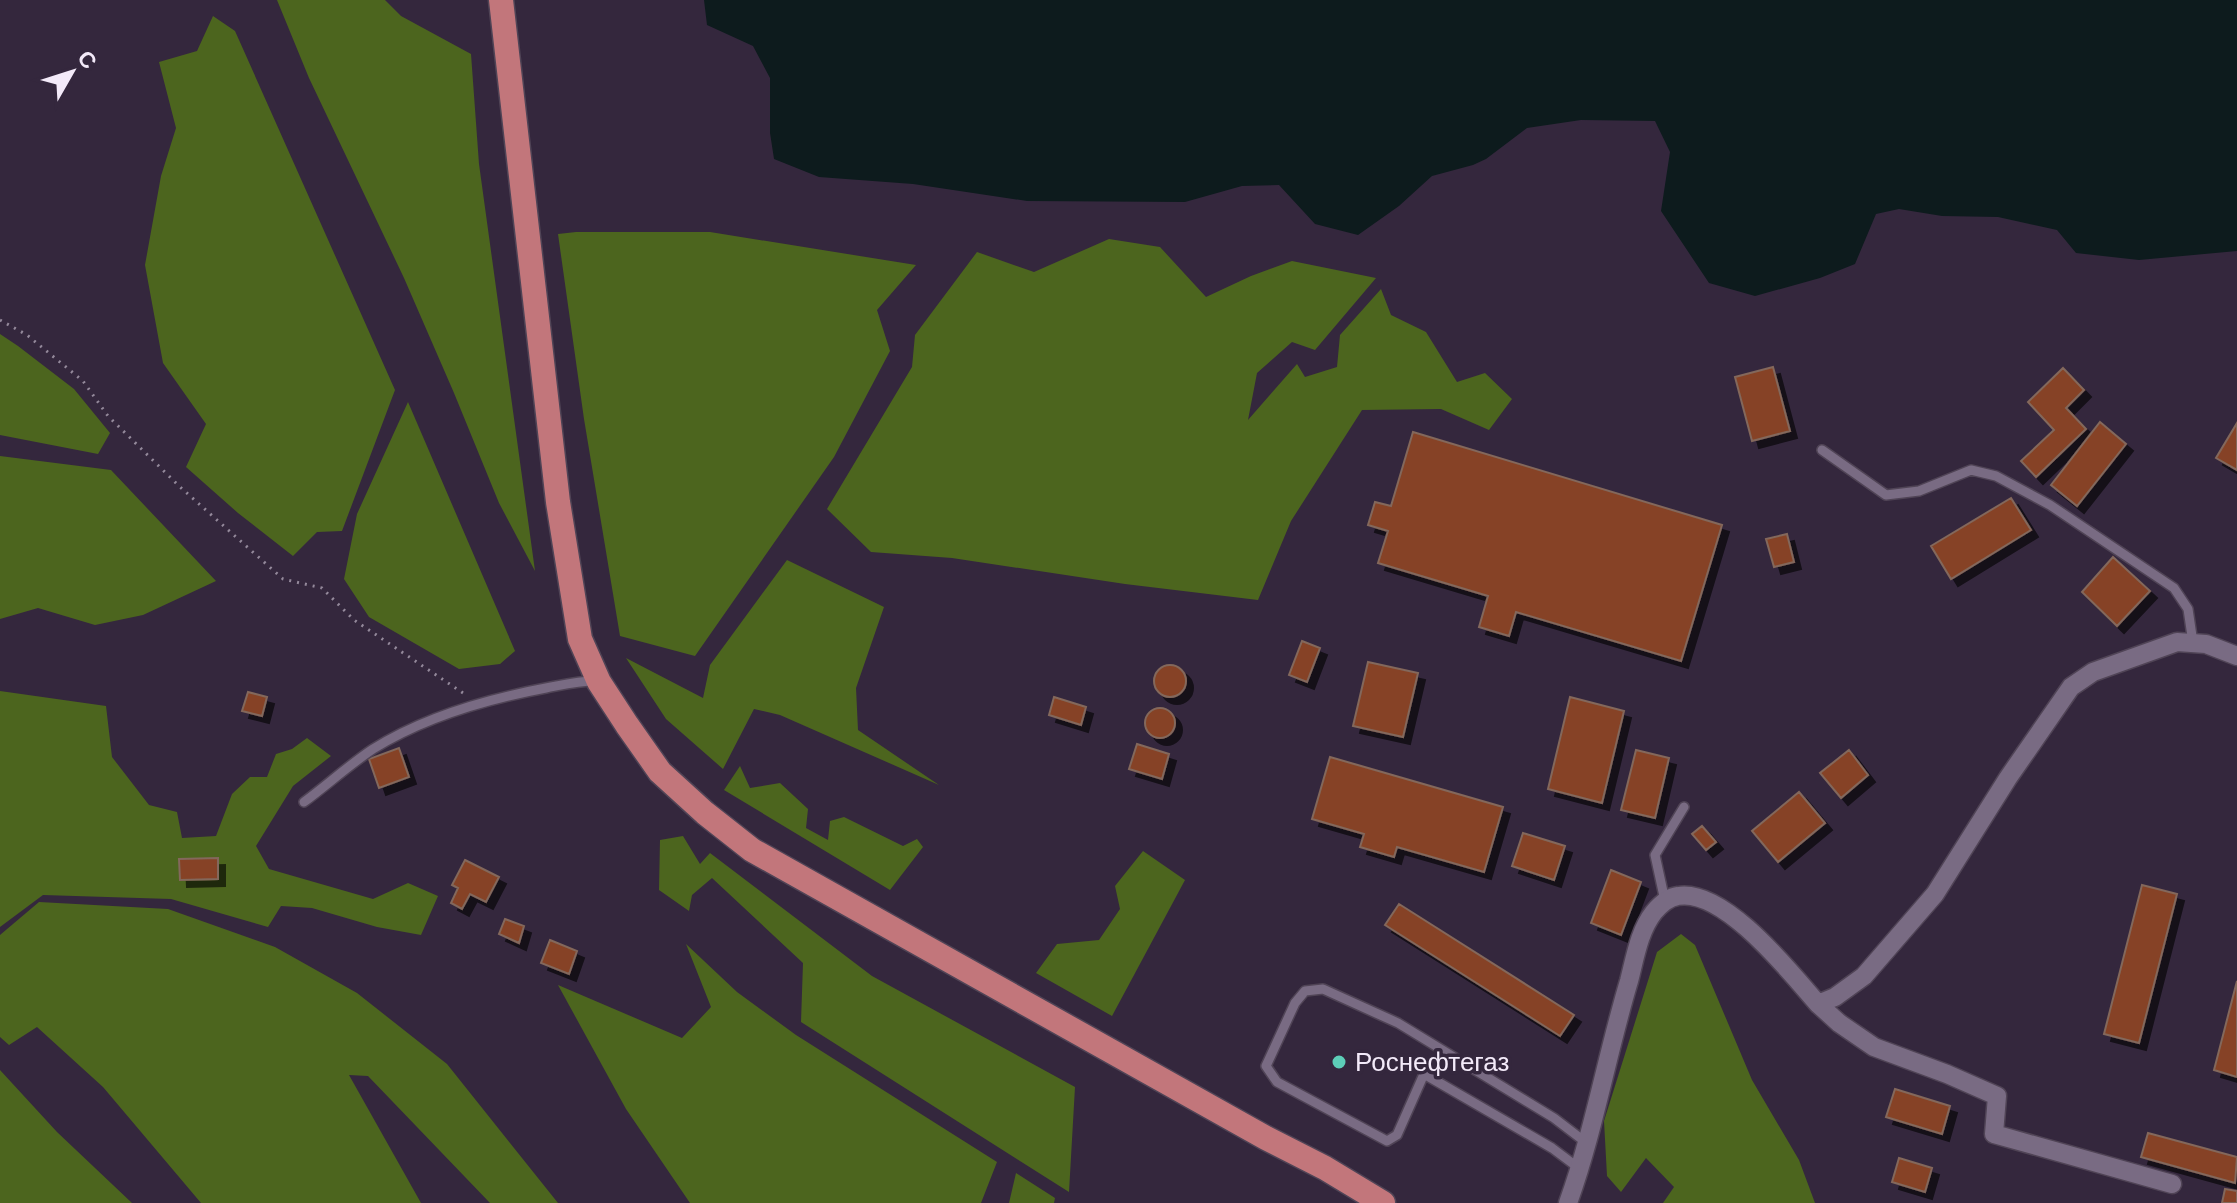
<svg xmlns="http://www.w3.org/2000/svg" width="2237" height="1203" font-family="'Work Sans',sans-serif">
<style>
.forest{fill:#4c651e}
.water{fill:#0d1b1d}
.building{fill:#864325;stroke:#83675b;stroke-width:2;filter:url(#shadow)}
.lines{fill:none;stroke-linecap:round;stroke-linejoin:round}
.service-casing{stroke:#504456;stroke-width:12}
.minor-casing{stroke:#504456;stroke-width:21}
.primary-casing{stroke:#504456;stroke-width:27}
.path{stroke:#94899b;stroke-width:3;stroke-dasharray:2 6;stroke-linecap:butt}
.service{stroke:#796b83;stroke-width:9}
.minor{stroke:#796b83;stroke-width:18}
.primary{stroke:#c2767b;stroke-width:24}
.poi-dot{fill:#5dceb8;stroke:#34273d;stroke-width:3}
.labels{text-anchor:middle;stroke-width:7;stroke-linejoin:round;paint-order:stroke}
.poi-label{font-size:26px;fill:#f3eaf9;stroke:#34273d;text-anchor:start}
</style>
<defs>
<filter id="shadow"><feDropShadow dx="7" dy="7" stdDeviation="0" flood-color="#0009"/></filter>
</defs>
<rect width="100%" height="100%" fill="#34273d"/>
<path class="forest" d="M277,0H385L401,16L471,54L479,164L535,571L499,503L454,393L404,278L309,78Z
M213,16L235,31L395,390L342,531L317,532L293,556L238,513L186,467L206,424L163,363L145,265L161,176L176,128L159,62L197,51Z
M576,232H710L916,265L877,310L890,351L834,457L695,656L620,636L584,419L558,234Z
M1109,239L1160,247L1206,297L1251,276L1292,261L1376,278L1315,350L1292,342L1257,373L1248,420L1297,364L1305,377L1337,367L1340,335L1381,289L1391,315L1426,332L1457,382L1485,373L1512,399L1489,430L1441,409L1362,410L1291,521L1258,600L1125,584L952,558L871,552L827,509L912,367L915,335L977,252L1034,272Z
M0,334L18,346L74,389L110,433L98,454L0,435Z
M408,402L515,651L500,664L459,669L369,617L344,579L357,514Z
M0,456L111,470L216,581L143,615L95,625L38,608L0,619Z
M787,560L884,607L856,688L858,730L939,785L780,715L754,709L723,769L666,719L626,658L703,698L710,665Z
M0,691L106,706L112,757L149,805L177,812L182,838L216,836L232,794L250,777H267L276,754L292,749L307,738L331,756L293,786L256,846L269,869L373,899L408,883L438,896L421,935L377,927L312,908L281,906L268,927L171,899L43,895L0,927Z
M740,766L750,788L780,783L808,809L806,828L828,840L830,821L844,817L903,846L917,839L923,847L890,890L724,790Z
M683,836L700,864L710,853L872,976L1075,1087L1069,1192L801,1022L803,963L712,878L692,895L689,911L659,890L660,840Z
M1143,851L1185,880L1112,1016L1036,973L1057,944L1099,940L1120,909L1115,886Z
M39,902L168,909L275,947L357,993L447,1064L558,1203H490L368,1076L349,1075L421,1203H201L103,1087L37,1027L9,1045L0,1037V935Z
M1681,934L1695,945L1752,1080L1799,1160L1815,1203H1663L1674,1187L1646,1158L1621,1192L1607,1176L1604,1121L1657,952Z
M686,944L737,992L796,1035L997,1162L981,1203H690L626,1109L558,985L682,1038L711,1007Z
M0,1070L57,1132L132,1203H0Z
M1016,1173L1055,1198L1054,1203H1009Z"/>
<path class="water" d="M704,0H2237V251L2139,260L2076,253L2057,230L1998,217L1942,216L1899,209L1876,214L1855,264L1820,278L1755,296L1709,283L1661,211L1670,152L1655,121L1581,120L1527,128L1486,159L1473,165L1432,176L1399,206L1358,235L1315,224L1279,185L1242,186L1185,202L1027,201L913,184L819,177L774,159L770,133V78L753,46L707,25Z"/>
<path class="building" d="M1773,367L1790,431L1752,441L1735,377Z
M2063,368L2084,390L2066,408L2086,429L2036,477L2021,461L2054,430L2028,402Z
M2100,422L2126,444L2077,506L2051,485Z
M2237,423V470L2216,458Z
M1413,432L1722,525L1681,661L1516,612L1509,636L1479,627L1488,596L1378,563L1388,531L1368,525L1375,502L1391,506Z
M2011,498L2031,530L1951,579L1931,546Z
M1787,534L1794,562L1774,567L1766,539Z
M2113,557L2150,591L2117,626L2082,592Z
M1302,641L1320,648L1307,682L1289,675Z
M1368,662L1418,673L1403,737L1353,726Z
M1154 681a16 16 0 1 1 32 0a16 16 0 1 1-32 0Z
M248,692L267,697L262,716L242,711Z
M1054,697L1086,707L1081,725L1049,715Z
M1570,697L1624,711L1602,803L1548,789Z
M1145 723a15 15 0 1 1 30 0a15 15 0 1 1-30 0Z
M1137,744L1169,754L1162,779L1129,769Z
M399,748L409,777L379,788L369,759Z
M1636,750L1669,758L1655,818L1621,810Z
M1849,750L1868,775L1841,798L1820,773Z
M1330,757L1503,807L1484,872L1397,847L1394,857L1360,847L1364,834L1312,819Z
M1799,792L1825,823L1778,862L1752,831Z
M1702,826L1716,842L1706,850L1692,834Z
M1523,833L1565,846L1554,880L1512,866Z
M218,858V879L180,880L179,859Z
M465,860L499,877L486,902L470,894L462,909L451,903L458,888L452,885Z
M1611,870L1641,882L1621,935L1591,923Z
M2142,885L2177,894L2139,1043L2104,1034Z
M1399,904L1574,1015L1560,1036L1385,925Z
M505,919L524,926L519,943L499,934Z
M550,940L577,951L569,974L541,963Z
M2237,981V1077L2214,1070Z
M1895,1089L1950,1106L1942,1134L1886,1117Z
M2148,1133L2237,1157L2235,1183L2141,1157Z
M1899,1158L1932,1168L1925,1192L1892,1182Z
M2225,1189L2237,1191V1203H2222Z"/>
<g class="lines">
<g class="service-casing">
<path id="service" d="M1822,450L1886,495L1919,491L1971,470L1996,476L2050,505L2174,588L2188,609L2193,643
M304,802C327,785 349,765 373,749C424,717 487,699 546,688C562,685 578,681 595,681
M1665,901L1655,855L1684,807
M1580,1169L1552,1148L1424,1074L1397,1135L1387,1141L1277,1082L1266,1066L1295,1003L1305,991L1323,989L1398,1023L1554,1118L1588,1144"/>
</g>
<g class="minor-casing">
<path id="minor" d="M1818,1004L1839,1023L1874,1047L1947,1074L1997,1096L1994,1134L2172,1184
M1568,1203C1594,1131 1607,1054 1629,981C1635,958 1639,931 1654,912C1660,905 1669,897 1678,896C1724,888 1790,972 1818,1004L1835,997L1864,976L1935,894L2008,778L2071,687L2093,672L2177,642L2206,644L2237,656"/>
</g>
<g class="primary-casing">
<path id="primary" d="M501,0L558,502L580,639L599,682L627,725L660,772L705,813L752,850L1266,1138L1325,1168L1383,1203"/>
</g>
<path class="path" d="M0,320L27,335L83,381L108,416L179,486L283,579L322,588L354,620L466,695"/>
<use href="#service" class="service"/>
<use href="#minor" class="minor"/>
<use href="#primary" class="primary"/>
</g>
<circle class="poi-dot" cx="1339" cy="1062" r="8"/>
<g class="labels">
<g class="poi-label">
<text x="1355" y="1071">Роснефтегаз</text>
</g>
</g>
<g transform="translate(72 72) rotate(51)" stroke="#34273d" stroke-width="6" paint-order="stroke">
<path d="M0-6L14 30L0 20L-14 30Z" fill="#f3eaf9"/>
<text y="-12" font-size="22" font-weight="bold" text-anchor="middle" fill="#f3eaf9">С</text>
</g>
</svg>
